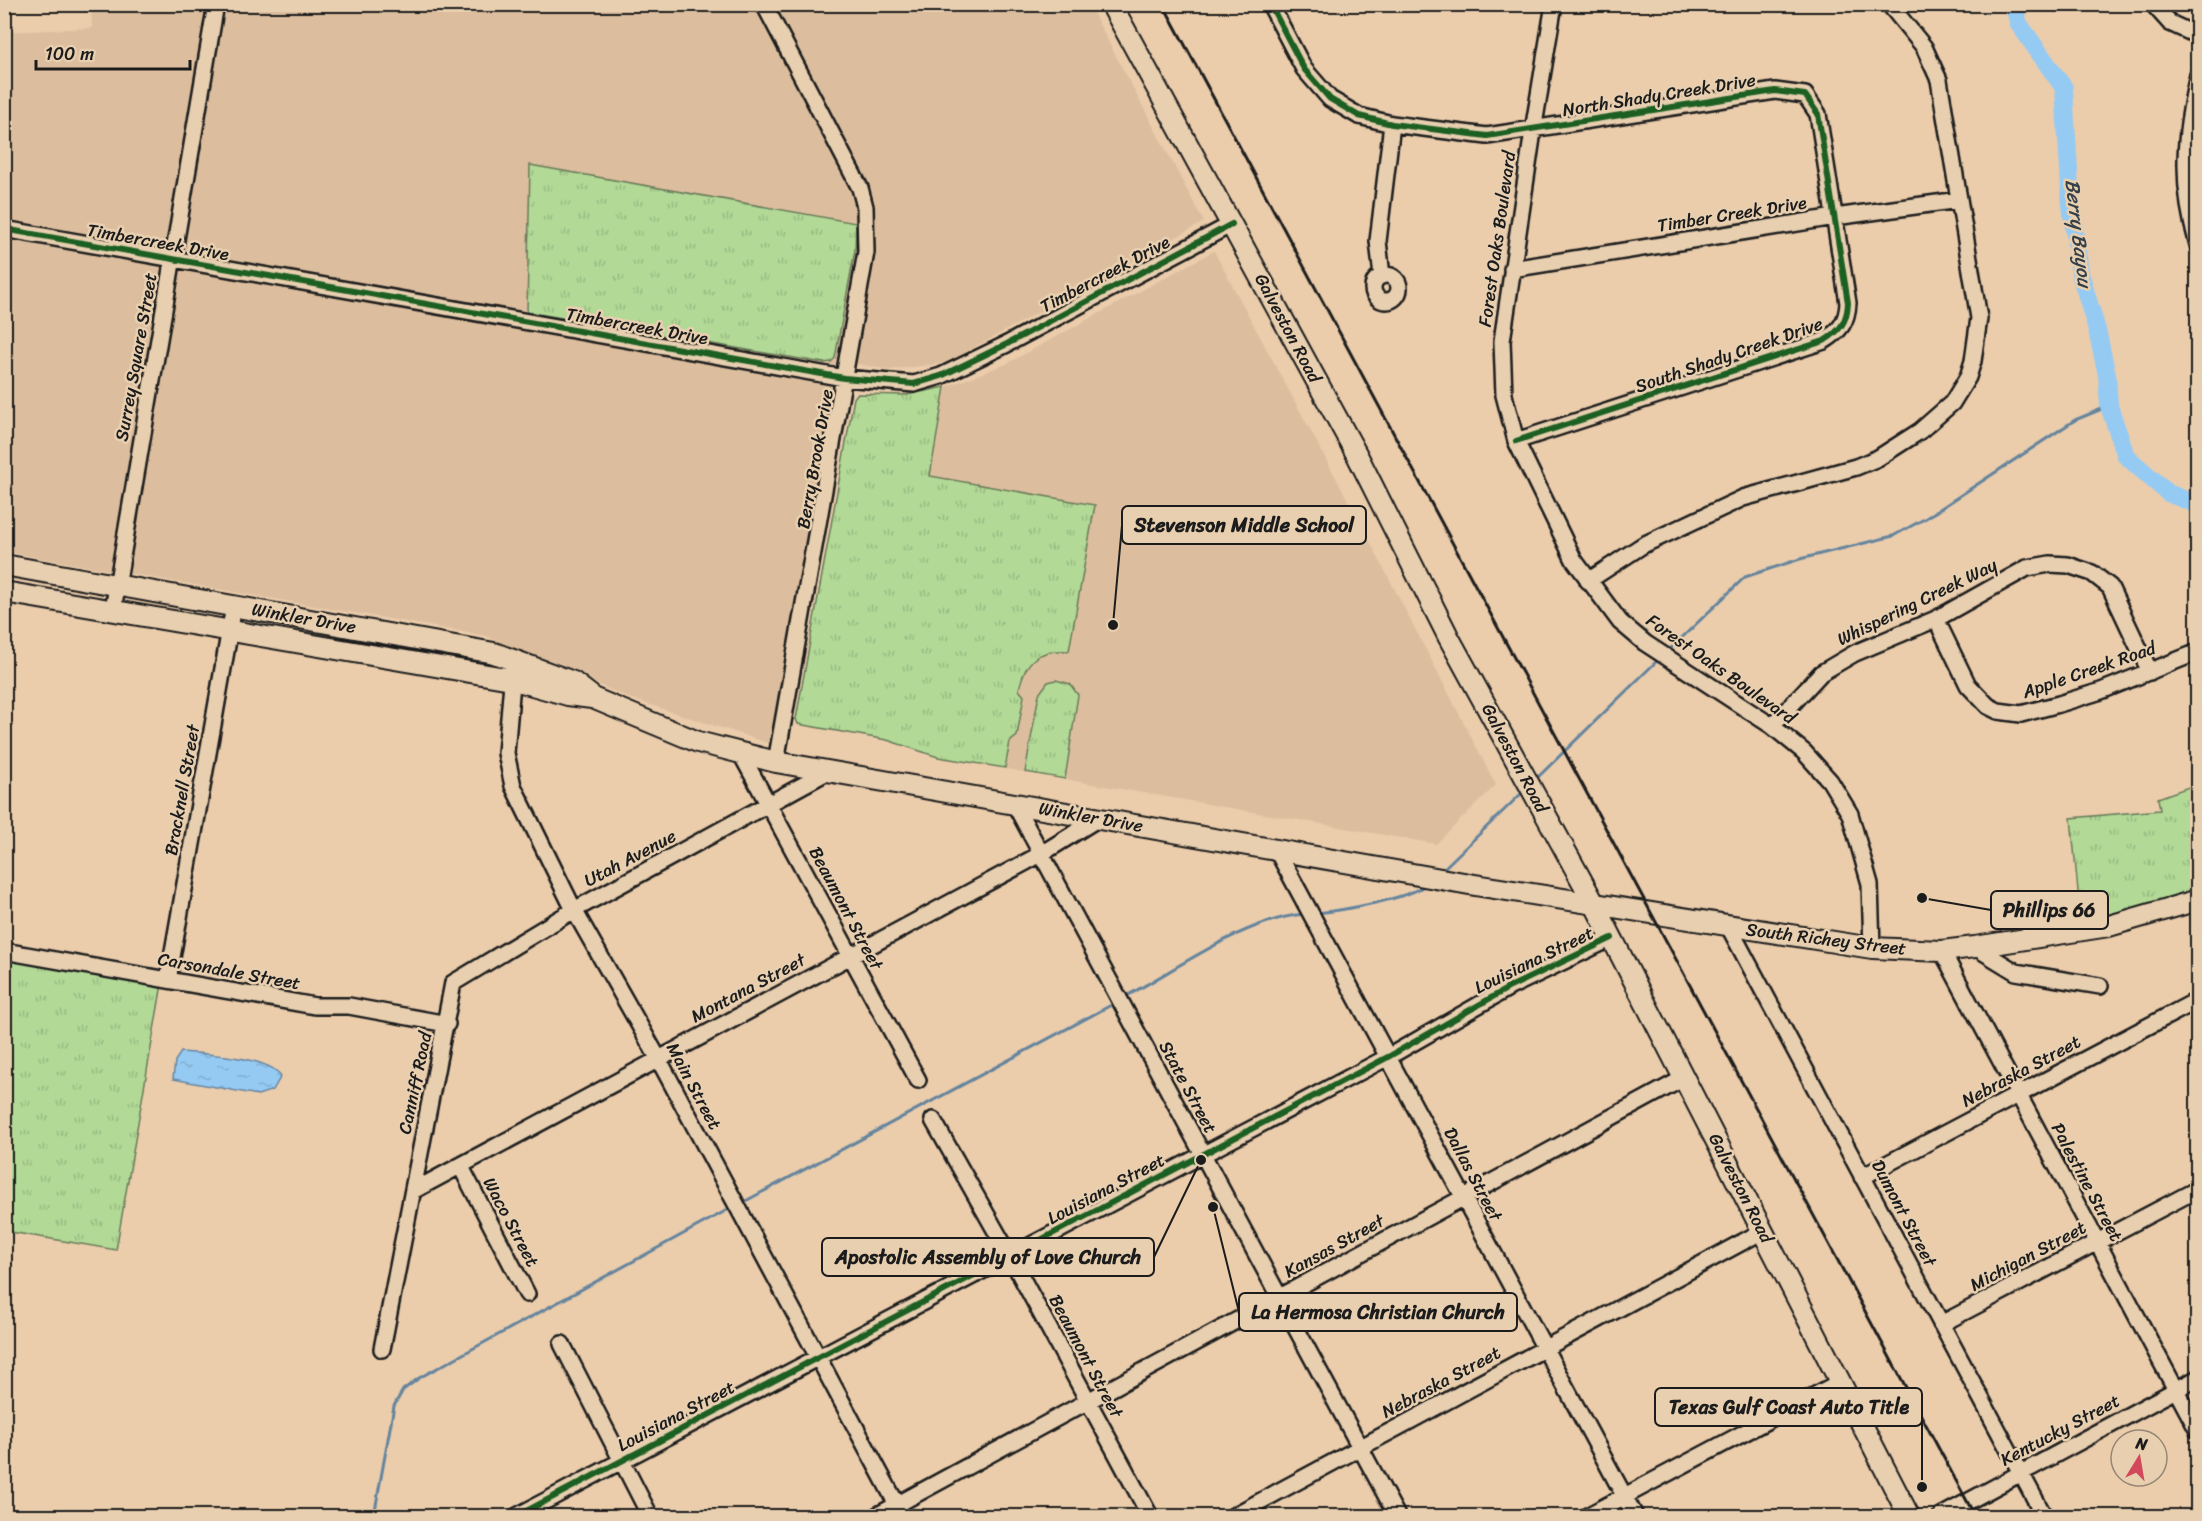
<svg xmlns="http://www.w3.org/2000/svg" width="2202" height="1521" font-family="Sriracha,sans-serif">
<style>
.built{fill:#dcbe9e}
.grass{fill:url(#grass-tufts);stroke:#677a59;stroke-width:1.5}
.water{fill:url(#water-ripples);stroke:#65849d;stroke-width:1.5}
.lines{fill:none;stroke-linecap:round;stroke-linejoin:round}
.stream{stroke:#65849d;stroke-width:3}
.river{stroke:#95caf3;stroke-width:18}
.minor-casing{stroke:#1c1c1c;stroke-width:20}
.major-casing{stroke:#1c1c1c;stroke-width:24}
.minor{stroke:#e8cfb0;stroke-width:15}
.major{stroke:#e8cfb0;stroke-width:20}
.rail{stroke:#1c1c1c;stroke-width:3}
.cycleway-casing{stroke:#e8cfb0;stroke-width:10}
.cycleway{stroke:#1b5e20;stroke-width:6}
.labels{text-anchor:middle;stroke-width:5;stroke-linejoin:round;paint-order:stroke}
.street-label{font-size:18px;fill:#1c1c1c;stroke:#e8cfb0}
.water-label{font-size:20px;font-style:italic;fill:#343f47;stroke:#e8cfb0}
.leader{fill:none;stroke:#1c1c1c;stroke-width:2}
.callout-dot{fill:#1c1c1c;stroke:#e8cfb0;stroke-width:2}
.callout{fill:#e8cfb0;stroke:#1c1c1c;stroke-width:2}
.callout-label{font-size:20px;text-anchor:middle;font-weight:bold;fill:#1c1c1c}
</style>
<defs>
<pattern id="grass-tufts" width="24" height="20" patternUnits="userSpaceOnUse" patternTransform="scale(1.5)"><rect width="24" height="20" fill="#b2d996"/><path d="M3 7l-1-3M5 7V3M7 7l1-3M15 17l-1-3M17 17v-4M19 17l1-3" fill="none" stroke="#98ba81"/></pattern>
<pattern id="water-ripples" width="26" height="14" patternUnits="userSpaceOnUse" patternTransform="scale(1.5)"><rect width="26" height="14" fill="#95caf3"/><path d="M2 4q2-2 4 0t4 0M15 11q2-2 4 0t4 0" fill="none" stroke="#80add0"/></pattern>
</defs>
<rect width="100%" height="100%" fill="#ebcdac"/>
<filter id="ink" filterUnits="userSpaceOnUse"><feTurbulence type="fractalNoise" baseFrequency=".0167" numOctaves="2"/><feDisplacementMap in="SourceGraphic" scale="12" xChannelSelector="R" yChannelSelector="G"/><feConvolveMatrix kernelMatrix="1 2 1 2 8 2 1 2 1" color-interpolation-filters="sRGB"/></filter>
<g filter="url(#ink)">
<path class="built" d="M91,5H1089L1204,222L946,363L889,370L836,360L771,744L629,698L486,636L5,552V32L92,28Z
M1214,251L1365,532L1496,785L1436,844L938,757L887,740L798,724L796,719L929,476L945,387L1006,364Z"/>
<path class="grass" d="M530,165L856,223L855,250L835,358L831,362L824,363L527,312Z
M945,387L930,476L1095,505L1069,651C1038,649 1025,660 1019,690L1024,696L1017,736L1010,742L1005,768L938,757L887,740L798,724L796,719L854,398L857,394L907,395Z
M1056,680L1070,684L1078,695L1065,779L1025,772L1039,694L1048,682Z
M2197,784V888L2153,903L2081,922L2071,818L2160,810L2158,798Z
M4,957L162,984L116,1250L5,1231Z"/>
<path class="water" d="M181,1052C205,1054 268,1056 281,1076L273,1090L258,1095L173,1079L175,1061Z"/>
<g class="lines">
<path class="stream" d="M1667,652L1745,577L1800,559L1893,536L1926,518L2075,420L2109,406
M1536,779L1660,658
M1441,871L1525,790
M1316,913C1339,911 1408,899 1425,885
M1123,998C1177,969 1246,918 1306,914
M740,1204L1115,1003
M374,1516L394,1406L403,1390L419,1378L731,1208"/>
<path class="river" d="M2013,4L2019,24L2064,88L2071,205L2080,273L2097,330L2107,375L2109,406L2126,456L2168,493L2198,505"/>
<g class="minor-casing">
<path id="minor" d="M764,4L860,188L865,207L866,252L776,762
M1270,4L1304,69L1330,99L1359,116L1392,124L1487,136L1775,91L1805,95L1818,114L1848,303C1847,322 1840,331 1824,341L1516,441
M1554,4L1533,131L1502,341L1504,395L1516,441L1574,560L1620,622L1645,643L1772,726L1804,752L1830,781L1850,814L1870,884L1872,948
M2153,4L2170,23L2198,36
M2198,75C2184,136 2180,184 2198,245
M4,229L844,378L914,384L941,376L1007,344L1232,224
M1512,269L1835,217L1959,200
M1373 288a13 13 0 1 1 26 0a13 13 0 1 1-26 0Z
M1382,276L1378,241L1392,124
M1588,581L1643,545L1743,498L1856,467L1878,458L1920,431L1952,403L1968,377L1973,361L1979,318L1939,80L1924,47L1889,4
M113,610L216,4
M1936,619L1968,685L1988,706L1998,711L2021,714L2059,704L2101,691L2198,652
M513,671L506,753L513,786L574,910L658,1058L903,1516
M1772,726L1821,673L1855,653L1936,619L2027,568L2050,564L2068,565L2092,573L2110,587L2150,672
M741,754L918,1080
M1014,803L1397,1516
M1276,849L1635,1516
M1729,927L2044,1516
M1975,947L2016,972L2100,986
M4,951L315,1006H349L447,1024
M1942,951L2198,1431
M168,980L234,606
M933,1120L1010,1256L1150,1516
M461,1167L527,1294
M1862,1177L2198,1000
M413,1191L1041,854L1099,818
M1941,1324L2198,1189
M562,1344L650,1516
M382,1349L453,983L574,910L827,772
M517,1516L1388,1057L1510,987L1612,938
M876,1516L1684,1078
M1233,1516L1763,1231
M1587,1516L1840,1382
M1941,1516L2198,1378"/>
</g>
<g class="major-casing">
<path id="major" d="M1111,4L1357,455L1449,638L1595,905L1909,1516
M4,565L494,653L573,682L595,699L698,742L776,762L1475,885L1872,948L1942,951L1975,947L2109,926L2198,900
M4,592L511,679L568,695L592,698"/>
</g>
<use href="#minor" class="minor"/>
<use href="#major" class="major"/>
<path class="rail" d="M1163,4L1975,1516"/>
<g class="cycleway-casing">
<path id="cycleway" d="M1270,4L1304,69L1330,99L1359,116L1392,124L1487,136L1775,91L1805,95L1818,114L1848,303C1847,322 1840,331 1824,341L1516,441
M4,229L844,378L914,384L941,376L1007,344L1232,224
M517,1516L1388,1057L1510,987L1612,938"/>
</g>
<use href="#cycleway" class="cycleway"/>
</g>
</g>
<g class="labels">
<g class="street-label">
<text transform="translate(1659 95) rotate(-9)" y="6">North Shady Creek Drive</text>
<text transform="translate(1732 214) rotate(-9)" y="6">Timber Creek Drive</text>
<text transform="translate(1497 239) rotate(-82)" y="6">Forest Oaks Boulevard</text>
<text transform="translate(158 242) rotate(10)" y="6">Timbercreek Drive</text>
<text transform="translate(1105 274) rotate(-28)" y="6">Timbercreek Drive</text>
<text transform="translate(637 326) rotate(10)" y="6">Timbercreek Drive</text>
<text transform="translate(1288 328) rotate(62)" y="6">Galveston Road</text>
<text transform="translate(1729 355) rotate(-19)" y="6">South Shady Creek Drive</text>
<text transform="translate(136 357) rotate(-80)" y="6">Surrey Square Street</text>
<text transform="translate(815 459) rotate(-80)" y="6">Berry Brook Drive</text>
<text transform="translate(1917 602) rotate(-26)" y="6">Whispering Creek Way</text>
<text transform="translate(304 618) rotate(10)" y="6">Winkler Drive</text>
<text transform="translate(1721 669) rotate(35)" y="6">Forest Oaks Boulevard</text>
<text transform="translate(2089 670) rotate(-19)" y="6">Apple Creek Road</text>
<text transform="translate(1515 758) rotate(62)" y="6">Galveston Road</text>
<text transform="translate(182 790) rotate(-80)" y="6">Bracknell Street</text>
<text transform="translate(1091 817) rotate(10)" y="6">Winkler Drive</text>
<text transform="translate(630 858) rotate(-28)" y="6">Utah Avenue</text>
<text transform="translate(846 908) rotate(62)" y="6">Beaumont Street</text>
<text transform="translate(1826 939) rotate(7)" y="6">South Richey Street</text>
<text transform="translate(1534 960) rotate(-26)" y="6">Louisiana Street</text>
<text transform="translate(229 971) rotate(10)" y="6">Carsondale Street</text>
<text transform="translate(748 988) rotate(-28)" y="6">Montana Street</text>
<text transform="translate(2021 1071) rotate(-28)" y="6">Nebraska Street</text>
<text transform="translate(415 1083) rotate(-78)" y="6">Canniff Road</text>
<text transform="translate(694 1086) rotate(62)" y="6">Main Street</text>
<text transform="translate(1188 1087) rotate(62)" y="6">State Street</text>
<text transform="translate(1473 1174) rotate(62)" y="6">Dallas Street</text>
<text transform="translate(2087 1182) rotate(62)" y="6">Palestine Street</text>
<text transform="translate(1741 1188) rotate(63)" y="6">Galveston Road</text>
<text transform="translate(1106 1189) rotate(-28)" y="6">Louisiana Street</text>
<text transform="translate(1904 1213) rotate(62)" y="6">Dumont Street</text>
<text transform="translate(511 1222) rotate(62)" y="6">Waco Street</text>
<text transform="translate(1334 1246) rotate(-29)" y="6">Kansas Street</text>
<text transform="translate(2028 1256) rotate(-28)" y="6">Michigan Street</text>
<text transform="translate(1086 1356) rotate(62)" y="6">Beaumont Street</text>
<text transform="translate(1441 1382) rotate(-28)" y="6">Nebraska Street</text>
<text transform="translate(676 1416) rotate(-28)" y="6">Louisiana Street</text>
<text transform="translate(2060 1430) rotate(-28)" y="6">Kentucky Street</text>
</g>
<g class="water-label">
<text transform="translate(2079 233) rotate(83)" y="7">Berry Bayou</text>
</g>
</g>
<path class="leader" d="M1113 625L1122 525M1922 898L1991 910M1201 1160L1154 1257M1213 1207L1239 1312M1922 1487L1922 1407"/>
<g class="callout-dot">
<circle cx="1113" cy="625" r="6"/>
<circle cx="1922" cy="898" r="6"/>
<circle cx="1201" cy="1160" r="6"/>
<circle cx="1213" cy="1207" r="6"/>
<circle cx="1922" cy="1487" r="6"/>
</g>
<g class="callout">
<rect x="1122" y="506" width="244" height="38" rx="6"/>
<rect x="1991" y="891" width="117" height="38" rx="6"/>
<rect x="822" y="1238" width="332" height="38" rx="6"/>
<rect x="1239" y="1293" width="278" height="38" rx="6"/>
<rect x="1655" y="1388" width="267" height="38" rx="6"/>
</g>
<g class="callout-label">
<text x="1244" y="532">Stevenson Middle School</text>
<text x="2049" y="917">Phillips 66</text>
<text x="988" y="1264">Apostolic Assembly of Love Church</text>
<text x="1378" y="1319">La Hermosa Christian Church</text>
<text x="1789" y="1414">Texas Gulf Coast Auto Title</text>
</g>
<rect width="2202" height="1521" fill="none" stroke="#e8cfb0" stroke-width="24"/>
<rect x="12" y="12" width="2178" height="1497" fill="none" stroke="#1c1c1c" stroke-width="2" filter="url(#ink)"/>
<g transform="translate(2139 1458) rotate(11)"><circle r="28" fill="#e8cfb0" stroke="#968775" stroke-width="1.5"/>
<path d="M0-4.5L10 22L0 15L-10 22Z" fill="#d1495b"/>
<text y="-9" font-size="16" font-weight="bold" text-anchor="middle" fill="#1c1c1c">N</text>
</g>
<path d="M36 60v9h154v-9" fill="none" stroke="#1c1c1c" stroke-width="3"/>
<text x="45" y="60" font-size="18" fill="#1c1c1c" stroke="#e8cfb0" stroke-width="4.5" paint-order="stroke">100 m</text>
</svg>
